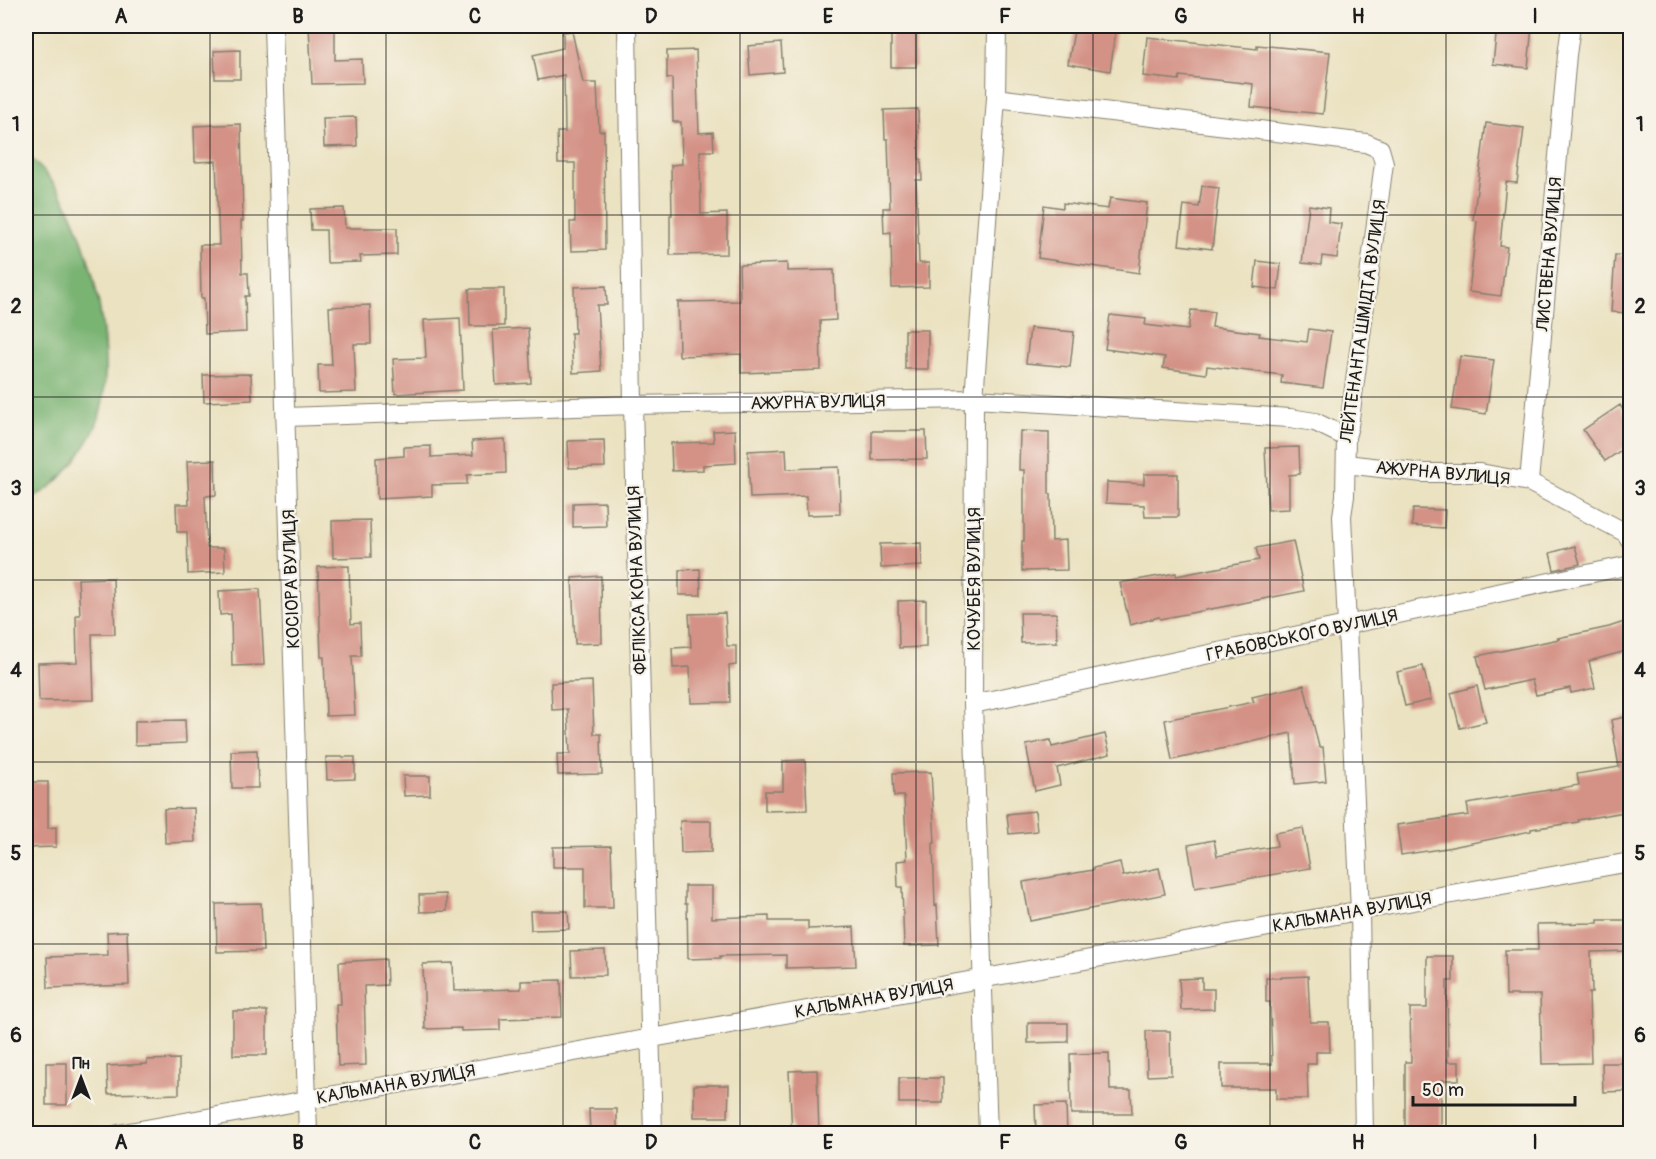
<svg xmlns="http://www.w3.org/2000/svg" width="1656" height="1159" font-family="Pangolin,sans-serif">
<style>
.forest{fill:#7ab473;stroke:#4b6848;stroke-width:1.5}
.building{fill:#d49286}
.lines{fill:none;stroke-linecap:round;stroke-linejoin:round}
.street-casing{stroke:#847f6e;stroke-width:20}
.street{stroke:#fff;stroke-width:18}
.grid{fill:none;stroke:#1c1c1c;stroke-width:1.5;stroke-opacity:0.55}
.labels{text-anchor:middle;stroke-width:4.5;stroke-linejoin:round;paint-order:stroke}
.street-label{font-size:18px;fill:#1c1c1c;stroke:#f7f3e8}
.neatline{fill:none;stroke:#1c1c1c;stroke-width:2}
.grid-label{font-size:20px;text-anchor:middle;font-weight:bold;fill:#1c1c1c}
</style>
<rect width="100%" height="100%" fill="#f7f3e8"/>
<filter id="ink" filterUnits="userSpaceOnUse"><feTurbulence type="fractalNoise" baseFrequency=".0167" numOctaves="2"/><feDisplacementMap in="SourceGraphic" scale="12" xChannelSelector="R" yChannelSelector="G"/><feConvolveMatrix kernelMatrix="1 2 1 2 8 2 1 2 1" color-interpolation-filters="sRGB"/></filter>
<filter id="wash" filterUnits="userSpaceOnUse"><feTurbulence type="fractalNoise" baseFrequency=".008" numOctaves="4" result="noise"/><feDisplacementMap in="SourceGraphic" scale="24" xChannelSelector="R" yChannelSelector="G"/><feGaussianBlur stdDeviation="1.35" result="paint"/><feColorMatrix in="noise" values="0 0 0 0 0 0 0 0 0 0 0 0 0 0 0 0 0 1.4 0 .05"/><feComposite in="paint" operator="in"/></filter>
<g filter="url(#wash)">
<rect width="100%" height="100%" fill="#ebe2c1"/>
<path class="forest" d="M26,154C37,163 50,178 59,191C93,243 120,367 96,426C87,447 65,477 46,490C40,494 32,497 26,501Z"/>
<g id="blocks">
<path class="building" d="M309,26H335V60L362,59L363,83L312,84Z
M891,26H916V67H891Z
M1075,26L1116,30L1110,71L1068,64Z
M1497,26H1532L1528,68L1493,64Z
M572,31L583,83H597L599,131H604L605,250L571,251L570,222H575V163H558L557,132H565L564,75L538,80L533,55L563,48V32Z
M1147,37L1257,49V45L1330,52L1323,114L1251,107L1253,84L1180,76L1179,80L1143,76Z
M781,43L783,72L750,75L748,46Z
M240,50V79H215L214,51Z
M696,50L699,133L713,132L714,151H700L701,214L727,213V254L670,255V215H672L671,165L682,164L681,122H673L672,78L667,79V51Z
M918,109L919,159H921L922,180H916L919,263H929V287L892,288L891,232L884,233L883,208H890L888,139H885L884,110Z
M356,117L357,146L324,147L323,118Z
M1486,123L1524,128L1517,183L1506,182L1500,246L1507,247L1501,296L1469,292L1477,221L1473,220Z
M241,124L243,221H241L242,273H248L249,296H245L246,332L205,334L204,298H201L200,245H219L216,161L195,162L194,126Z
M1202,186L1219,188L1212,249L1179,245L1184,205L1199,207Z
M1110,198L1147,203L1139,273L1038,258L1044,205L1063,208V203L1108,209Z
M1309,205L1329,208L1328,222L1341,224L1337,258L1322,256L1321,265L1302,263Z
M344,208L345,228H397V255L360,256L361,262L327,263L326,230H311L310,209Z
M1615,255L1630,256V313L1611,312Z
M1257,261L1281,264L1278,290L1254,287Z
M787,263V271L834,270L836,320L820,321L821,370L741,373V354L679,356L678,302L740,301L739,265Z
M606,286L607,305H597L601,371L573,373L571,333H575L574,287Z
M469,289H504V326H470Z
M370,305L371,344H354L356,392L319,393L318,365H332L329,307Z
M1191,310L1214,312L1212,327L1260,333L1259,336L1307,342L1309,329L1331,332L1323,388L1281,383L1282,375L1207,366L1206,374L1163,368L1165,357L1105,349L1110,315L1146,319L1145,325L1188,330Z
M460,318L463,390L395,394L393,359L426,358L424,320Z
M528,328L531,383L496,385L493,330Z
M1030,328L1074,332L1070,367L1026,363Z
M905,330H928V369H905Z
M1460,356L1494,360L1486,414L1452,409Z
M251,374L252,400L204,402L203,375Z
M1620,405L1630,421V444L1605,461L1583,430Z
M735,430L736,463L703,465V470L672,471L671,443L714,442L713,431Z
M872,431H926L927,459L872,460Z
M1020,431L1049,432V494H1051L1052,541L1066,540L1067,570L1022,571V541H1024V470H1019Z
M505,439L506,473L467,475V484L432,485V496L377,499L376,458L404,456V447L431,446V457L473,455L472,441Z
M604,440L605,467L569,468L568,441Z
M1299,447L1300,474L1289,475V509L1268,510L1265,448Z
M786,449L787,469L839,467L840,514L807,515L806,496L750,498L748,451Z
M215,460L216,495L205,496L207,548H224L225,572L188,574L187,532H177L176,504H189L187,461Z
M1144,474H1178V517H1145L1144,505L1106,503L1107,482L1144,484Z
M605,502L606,526L573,527V503Z
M1413,509L1445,510L1444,528L1412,526Z
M370,520L371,557L333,558L332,521Z
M1293,541L1304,591L1160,619L1159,617L1130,625L1120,583L1176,573V576L1259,560L1256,548Z
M921,543L922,566L881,568L880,544Z
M1575,546L1580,564L1554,570L1550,553Z
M349,566L351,624L360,623L361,656H352L355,715L326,716L324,657H321L318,567Z
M700,569L701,595H679V570Z
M601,576L602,643L575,644L572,578Z
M113,578L115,634H92L94,700L39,701L38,663L77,662L76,615H80L78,579Z
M260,589L264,665L232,666L231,614L220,615L219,591Z
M926,600V647L899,648L898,601Z
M725,613L727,646H736V665L729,666L730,702L691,703L690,667L673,668L672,648L691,647L689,614Z
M1020,613H1056L1057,642L1021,643Z
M1630,620V650L1589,661L1595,688L1571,693L1570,688L1536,695L1532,680L1485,690L1477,656L1559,639L1558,638L1609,627Z
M1423,666L1431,700L1405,706L1397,672Z
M592,681L594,734H601L602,774L558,775L557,754H570L568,709L552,710L551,683Z
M1304,685L1319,747H1323L1326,781L1295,784L1291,733L1172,760L1165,720L1254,702L1252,697Z
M1477,686L1486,722L1460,728L1451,693Z
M1630,716V811L1578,820V822L1531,829V831L1447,848L1401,855L1397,825L1469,815L1467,804L1579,785L1577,774L1619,767L1611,720Z
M185,720L186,743L135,745V721Z
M1105,734L1110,754L1057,768L1060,785L1035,791L1026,745L1050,740L1052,747Z
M257,750L258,788H232L231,751Z
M326,757H355V779L327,780Z
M805,760L807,810L765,811V791H783V761Z
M931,772L935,843H933L935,906L937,905L939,945L904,946L902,887H898L897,861L907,860L904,796H894L893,773Z
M403,776H430V795L404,796Z
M26,782H48V828L56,827V847L26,848Z
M194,808L195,842L165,843L164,809Z
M1035,811L1037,831L1009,834L1007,814Z
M680,821H711V852L681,853Z
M1303,828L1310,868L1195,888L1188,845L1214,840L1217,856L1277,846L1275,833Z
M611,846L613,908H585V867H553V847Z
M1120,862L1123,876L1159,868L1165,894L1030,921L1023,882L1093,870V868Z
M685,886H712V918L769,916V921H808V929L854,927L856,966L786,968V955L720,956V958L688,959L687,904H685Z
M446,894L447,911L420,912L419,895Z
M261,903L263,951L217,952L216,904Z
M530,911H568L569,929L531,930Z
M1598,920H1630V951L1591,952L1592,993H1589L1591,1063L1542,1064L1540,995H1506L1505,950H1538L1537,924L1598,923Z
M127,931L129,985L48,988L47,957L108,955L107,932Z
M605,950L606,975L572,976L571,951Z
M1427,956H1453V981H1447L1448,1062H1459V1080H1441V1134H1405V1062H1411L1410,1008H1427Z
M386,959L387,985L364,986L366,1065L338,1066L336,1004H341L339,962Z
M453,963L454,991L521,989V981L561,980L562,1017L500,1019V1030L461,1031V1028L425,1029L423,964Z
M1308,976L1310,1022H1329L1330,1052H1316V1064H1307L1308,1099H1276V1088H1221V1064H1272L1270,1002H1266V978Z
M1202,978V989H1214V1009L1181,1010L1179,979Z
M233,1011H267V1055H233Z
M1028,1023H1068V1042L1028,1043Z
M1146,1031H1170L1171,1075L1147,1076Z
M1109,1053L1110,1090H1131L1132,1114H1071L1070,1054Z
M179,1059V1094L148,1095V1093L108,1094L107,1066L147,1064V1060Z
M46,1063H67V1105H46Z
M1602,1063H1630V1091L1603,1092Z
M817,1070L819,1134H792L789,1071Z
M899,1078H943V1103H899Z
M694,1085H729L728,1117H694Z
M1066,1104L1067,1134H1036L1035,1105Z
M589,1109H617V1134H590Z"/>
</g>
</g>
<g filter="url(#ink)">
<use href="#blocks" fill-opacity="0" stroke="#847f6e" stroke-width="1.5"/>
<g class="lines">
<g class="street-casing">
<path id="street" d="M273,26L308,1134
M627,26L633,405L653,1134
M996,98L1366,143L1380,149L1384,163L1349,426L1346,437L1345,496L1342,516L1360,911L1364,1134
M287,417L633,405L974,399L1290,418L1315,422L1346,437
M1346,464L1423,473H1480L1529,482L1626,533L1630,540
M1529,482L1567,55L1571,26
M973,704L1630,565
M118,1134L1630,862
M988,1134L973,704L974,399L996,98L997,26"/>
</g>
<use href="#street" class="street"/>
</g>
</g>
<path class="grid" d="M210,26V1134M386,26V1134M563,26V1134M740,26V1134M916,26V1134M1093,26V1134M1270,26V1134M1446,26V1134M26,215H1630M26,397H1630M26,580H1630M26,762H1630M26,944H1630"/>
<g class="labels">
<g class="street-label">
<text transform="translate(1549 254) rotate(-85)" y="6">ЛИСТВЕНА ВУЛИЦЯ</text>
<text transform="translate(1363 321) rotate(-82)" y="6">ЛЕЙТЕНАНТА ШМІДТА ВУЛИЦЯ</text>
<text transform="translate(818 402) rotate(-1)" y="6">АЖУРНА ВУЛИЦЯ</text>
<text transform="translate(1443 473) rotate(5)" y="6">АЖУРНА ВУЛИЦЯ</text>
<text transform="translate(291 579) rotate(-92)" y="6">КОСІОРА ВУЛИЦЯ</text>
<text transform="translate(974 579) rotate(-90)" y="6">КОЧУБЕЯ ВУЛИЦЯ</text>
<text transform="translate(637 580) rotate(-92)" y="6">ФЕЛІКСА КОНА ВУЛИЦЯ</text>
<text transform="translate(1302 635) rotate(-12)" y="6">ГРАБОВСЬКОГО ВУЛИЦЯ</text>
<text transform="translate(1352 912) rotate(-10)" y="6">КАЛЬМАНА ВУЛИЦЯ</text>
<text transform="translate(874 998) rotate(-10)" y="6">КАЛЬМАНА ВУЛИЦЯ</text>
<text transform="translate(396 1084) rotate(-10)" y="6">КАЛЬМАНА ВУЛИЦЯ</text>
</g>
</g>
<rect width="1656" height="1159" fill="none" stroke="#f7f3e8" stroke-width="66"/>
<g transform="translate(81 1078)" stroke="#f7f3e8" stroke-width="4.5" paint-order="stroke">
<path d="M0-4.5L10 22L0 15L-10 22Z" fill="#1c1c1c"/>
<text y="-9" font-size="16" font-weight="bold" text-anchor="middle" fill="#1c1c1c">Пн</text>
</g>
<path d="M1413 1096v9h162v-9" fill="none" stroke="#1c1c1c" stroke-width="3"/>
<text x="1422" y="1096" font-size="18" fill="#1c1c1c" stroke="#f7f3e8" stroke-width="4.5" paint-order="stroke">50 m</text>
<rect x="33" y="33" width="1590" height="1093" class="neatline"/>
<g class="grid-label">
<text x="121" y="23">A</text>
<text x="298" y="23">B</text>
<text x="475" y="23">C</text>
<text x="651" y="23">D</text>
<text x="828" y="23">E</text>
<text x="1005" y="23">F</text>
<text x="1181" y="23">G</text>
<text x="1358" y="23">H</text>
<text x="1535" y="23">I</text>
<text x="16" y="131">1</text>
<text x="1640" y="131">1</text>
<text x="16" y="313">2</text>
<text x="1640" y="313">2</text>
<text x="16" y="495">3</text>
<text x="1640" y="495">3</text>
<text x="16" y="677">4</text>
<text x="1640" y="677">4</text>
<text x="16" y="860">5</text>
<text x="1640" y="860">5</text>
<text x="16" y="1042">6</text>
<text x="1640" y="1042">6</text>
<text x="121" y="1149">A</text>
<text x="298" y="1149">B</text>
<text x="475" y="1149">C</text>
<text x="651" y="1149">D</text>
<text x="828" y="1149">E</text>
<text x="1005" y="1149">F</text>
<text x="1181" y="1149">G</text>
<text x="1358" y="1149">H</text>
<text x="1535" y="1149">I</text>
</g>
</svg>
